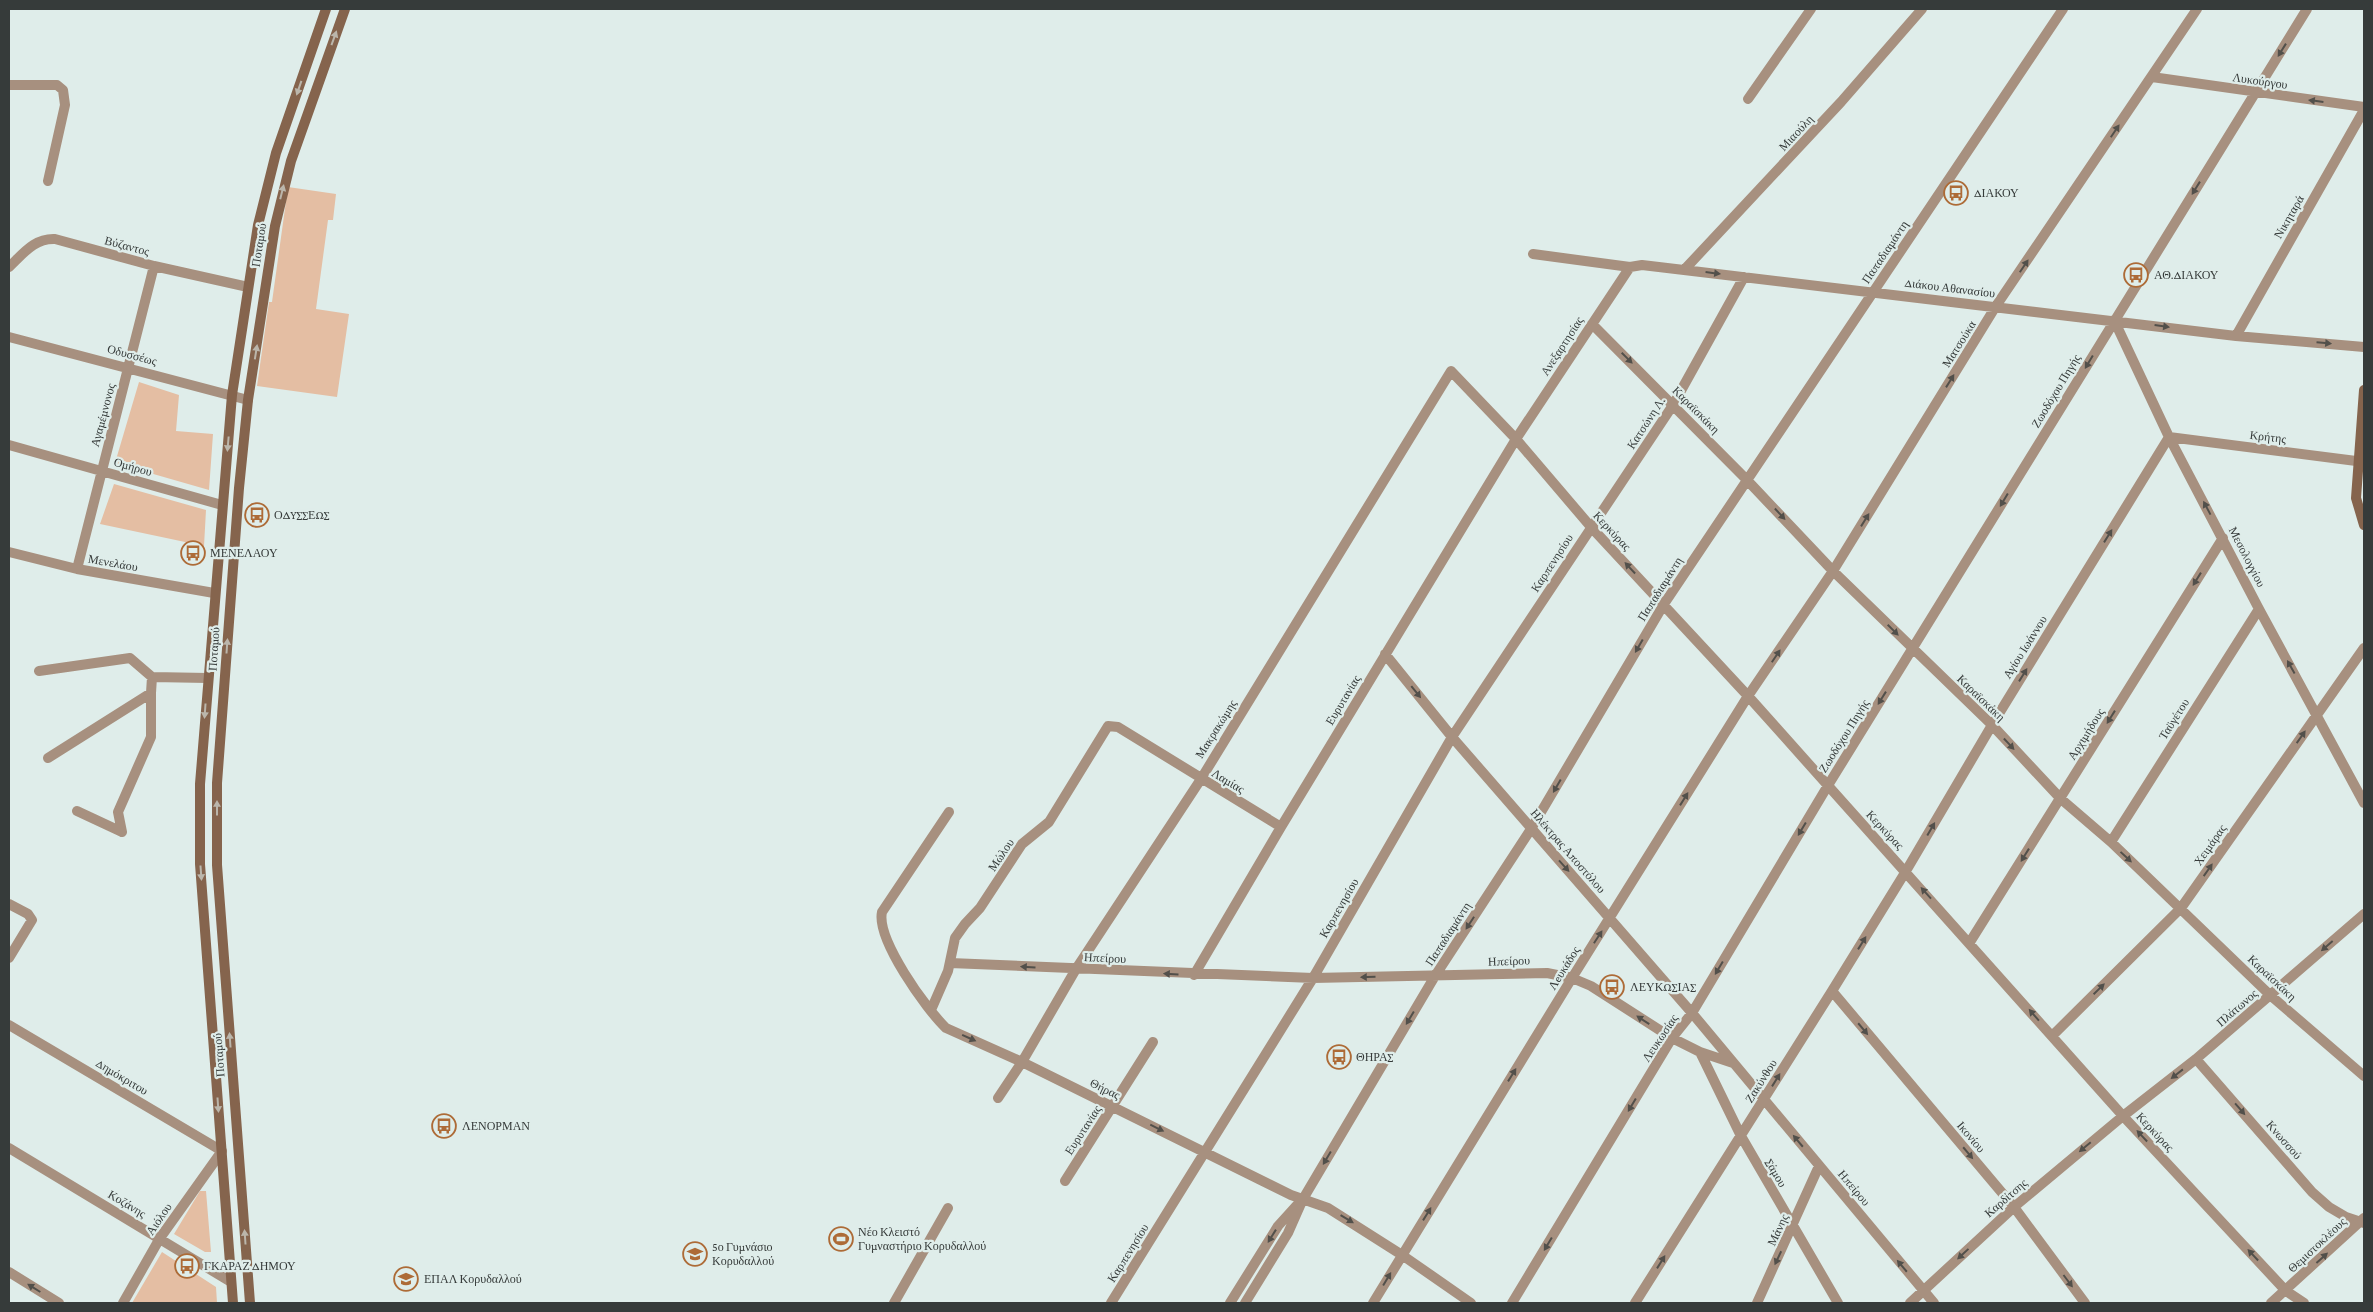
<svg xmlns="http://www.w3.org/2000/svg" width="2373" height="1312" font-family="'Crimson Pro',serif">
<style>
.green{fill:#e4bea3}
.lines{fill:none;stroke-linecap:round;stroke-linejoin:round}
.street{stroke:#a7907f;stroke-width:10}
.secondary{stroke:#85644d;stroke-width:10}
.oneway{fill:#bbb6ab}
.oneway2{fill:#52504b}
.labels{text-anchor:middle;stroke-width:4.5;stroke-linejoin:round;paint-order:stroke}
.street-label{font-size:12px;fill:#363b3a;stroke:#dfedea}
.poi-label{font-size:12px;fill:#363b3a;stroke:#dfedea;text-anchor:start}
</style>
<rect width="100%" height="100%" fill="#dfedea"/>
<path class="green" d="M288,187L336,194L333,220H328L316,309L349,314L337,397L257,386L269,302H272Z
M139,382L179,395L176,431L213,434L209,490L115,463Z
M114,484L206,510L204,546L100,524Z
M200,1191H206L211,1252H205L174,1234Z
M162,1252L216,1287L217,1303H132Z"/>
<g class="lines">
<path class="street" d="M2152,77L2364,107
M9,85H57L63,90L65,105L48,181
M1748,99L1811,9
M1533,254L1630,267L1642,265L1684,270L2236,336L2364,347
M9,267C23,254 34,238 55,239L154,266L248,287
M1684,270L1841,102L1922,9
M2114,320L2169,437L2259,609L2364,803
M1592,324L1746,479L1833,571L1992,725L2061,799L2111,842L2270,995L2364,1076
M2236,336L2364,110
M9,337L248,400
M2169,437L2364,462
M9,445L222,505
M9,552L77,569L214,593
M77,569L154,266
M1385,654L1452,737L1692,1013L1934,1303
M39,671L130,658L152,677L208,678
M48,758L151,693L152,677
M77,811L122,832
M949,812L882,912C876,939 926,1009 946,1028L1022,1062L1291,1195L1328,1208L1402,1255L1471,1303
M122,832L118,812L151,737V693
M2111,842L2259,609
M9,904L28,914L32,920L9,958
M1970,942L2223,538
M950,963L1313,978L1547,973L1572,978L1591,986L1672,1038L1700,1052L1733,1063
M1194,975L1281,827L1516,439L1630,267
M1832,991L2014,1207L2085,1303
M931,1010L948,971L955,938L965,924L980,908L1022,844L1049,822L1108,726L1118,727L1281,827
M9,1025L222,1151L160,1238L123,1303
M2052,1036L2181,908L2364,648
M1700,1052L1741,1136L1838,1303
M2196,1059L2312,1192L2329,1207L2346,1217L2364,1223
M998,1098L1022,1062L1076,969L1201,779L1451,371L1516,439L1591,527L1748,696L2123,1116L2286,1291L2304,1303
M9,1148L231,1282
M1065,1181L1153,1042
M9,1272L59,1303
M894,1303L948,1208
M1111,1303L1313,978L1452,737L1673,405L1744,277
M1230,1303L1278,1226L1297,1205
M1245,1303L1288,1233L1303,1199L1435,976L1531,829L1664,604L2063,9
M1373,1303L1572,978L1748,696L1833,571L1996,306L2197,9
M1512,1303L1672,1038L1692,1013L1827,787L2307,9
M1635,1303L1832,991L1906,871L1992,725L2169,437
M1757,1303L1819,1166
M1910,1303L2014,1207L2123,1116L2196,1059L2364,914
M2271,1303L2364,1218"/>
<path class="secondary" d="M2364,390L2356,498L2364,525
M233,1303L200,864V784L232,395L258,225L276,153L326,9
M250,1303L217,865V783L239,488L248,400L275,226L291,161L345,9"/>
</g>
<defs><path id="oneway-solid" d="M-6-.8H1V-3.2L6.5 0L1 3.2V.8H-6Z" transform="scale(1.25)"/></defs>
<g class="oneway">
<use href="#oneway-solid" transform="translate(334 38) rotate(-70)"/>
<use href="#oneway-solid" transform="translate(299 88) rotate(109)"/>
<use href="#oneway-solid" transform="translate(282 192) rotate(-76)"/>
<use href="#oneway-solid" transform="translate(256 352) rotate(-81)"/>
<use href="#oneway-solid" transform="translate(228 444) rotate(95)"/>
<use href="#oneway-solid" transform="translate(227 646) rotate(-86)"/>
<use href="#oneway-solid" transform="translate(205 711) rotate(94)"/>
<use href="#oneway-solid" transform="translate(217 808) rotate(-90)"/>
<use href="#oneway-solid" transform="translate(201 873) rotate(86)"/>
<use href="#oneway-solid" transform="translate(230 1040) rotate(-94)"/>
<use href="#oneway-solid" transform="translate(218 1105) rotate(86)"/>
<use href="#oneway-solid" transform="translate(245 1237) rotate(-94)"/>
</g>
<g class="oneway2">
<use href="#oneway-solid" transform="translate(2282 50) rotate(122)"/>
<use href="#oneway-solid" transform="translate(2316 101) rotate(-173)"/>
<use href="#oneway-solid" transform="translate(2115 131) rotate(-56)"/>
<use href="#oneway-solid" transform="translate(2196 188) rotate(122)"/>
<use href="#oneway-solid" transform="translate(2024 266) rotate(-56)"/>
<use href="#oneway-solid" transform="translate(1713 273) rotate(7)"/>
<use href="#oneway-solid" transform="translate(2162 326) rotate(8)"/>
<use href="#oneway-solid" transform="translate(2324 343) rotate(5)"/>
<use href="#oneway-solid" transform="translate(1627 358) rotate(45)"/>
<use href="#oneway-solid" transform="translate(2089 362) rotate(121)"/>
<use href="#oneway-solid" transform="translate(1950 381) rotate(-58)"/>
<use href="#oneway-solid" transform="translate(2004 500) rotate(121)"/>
<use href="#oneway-solid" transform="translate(2207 508) rotate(-118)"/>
<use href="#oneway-solid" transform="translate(1780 514) rotate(47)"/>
<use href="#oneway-solid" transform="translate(1865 520) rotate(-58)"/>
<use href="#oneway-solid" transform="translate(2108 536) rotate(-58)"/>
<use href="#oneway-solid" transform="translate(1630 568) rotate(-133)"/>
<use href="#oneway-solid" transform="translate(2197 579) rotate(122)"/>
<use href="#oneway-solid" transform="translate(1893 630) rotate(45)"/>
<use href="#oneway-solid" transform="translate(1639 646) rotate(120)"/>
<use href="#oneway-solid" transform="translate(1776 656) rotate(-56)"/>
<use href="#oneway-solid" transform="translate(2291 667) rotate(-119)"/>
<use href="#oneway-solid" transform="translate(2023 675) rotate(-58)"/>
<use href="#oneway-solid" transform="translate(1416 692) rotate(51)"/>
<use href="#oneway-solid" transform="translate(1882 698) rotate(122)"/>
<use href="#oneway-solid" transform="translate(2111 717) rotate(122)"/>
<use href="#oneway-solid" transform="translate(2301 737) rotate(-55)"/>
<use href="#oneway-solid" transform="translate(2009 744) rotate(47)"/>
<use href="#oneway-solid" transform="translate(1557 786) rotate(120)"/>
<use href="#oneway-solid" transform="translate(1684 799) rotate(-58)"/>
<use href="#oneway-solid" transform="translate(1802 829) rotate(121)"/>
<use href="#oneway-solid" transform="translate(1931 829) rotate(-60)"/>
<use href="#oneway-solid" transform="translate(2025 855) rotate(122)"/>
<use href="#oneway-solid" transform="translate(2126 857) rotate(43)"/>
<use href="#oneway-solid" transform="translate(1564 866) rotate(48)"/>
<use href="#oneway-solid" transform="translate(2208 870) rotate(-55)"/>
<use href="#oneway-solid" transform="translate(1926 893) rotate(-132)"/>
<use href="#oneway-solid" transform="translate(1470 923) rotate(123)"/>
<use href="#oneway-solid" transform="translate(1598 937) rotate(-57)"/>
<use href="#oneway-solid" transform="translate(1862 943) rotate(-58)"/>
<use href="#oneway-solid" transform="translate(2327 946) rotate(139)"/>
<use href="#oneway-solid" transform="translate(1028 967) rotate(-177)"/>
<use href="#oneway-solid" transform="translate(1719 968) rotate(121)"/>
<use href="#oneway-solid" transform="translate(1171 974) rotate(-177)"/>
<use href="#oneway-solid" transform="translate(1368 977) rotate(179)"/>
<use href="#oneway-solid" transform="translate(2099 989) rotate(-44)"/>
<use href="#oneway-solid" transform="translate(2034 1015) rotate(-131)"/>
<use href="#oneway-solid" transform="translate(1410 1018) rotate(121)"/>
<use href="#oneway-solid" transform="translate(1643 1020) rotate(-147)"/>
<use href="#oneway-solid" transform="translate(1863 1029) rotate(50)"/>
<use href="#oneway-solid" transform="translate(969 1038) rotate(24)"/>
<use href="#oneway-solid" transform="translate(2177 1074) rotate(142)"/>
<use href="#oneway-solid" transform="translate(1512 1075) rotate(-58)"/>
<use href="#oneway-solid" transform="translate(1776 1080) rotate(-58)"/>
<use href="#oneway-solid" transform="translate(1632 1105) rotate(121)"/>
<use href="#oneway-solid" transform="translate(2240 1109) rotate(49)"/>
<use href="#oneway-solid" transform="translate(1157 1128) rotate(26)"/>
<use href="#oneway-solid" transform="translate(2142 1136) rotate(-133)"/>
<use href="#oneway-solid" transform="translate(1798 1141) rotate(-130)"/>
<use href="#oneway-solid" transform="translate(2085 1147) rotate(140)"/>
<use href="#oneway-solid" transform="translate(1968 1153) rotate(50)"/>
<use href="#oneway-solid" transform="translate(1327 1158) rotate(121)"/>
<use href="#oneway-solid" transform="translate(1427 1214) rotate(-58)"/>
<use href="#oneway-solid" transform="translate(1347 1219) rotate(31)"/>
<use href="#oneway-solid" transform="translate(1272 1236) rotate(122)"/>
<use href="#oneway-solid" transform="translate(1548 1244) rotate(121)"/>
<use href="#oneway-solid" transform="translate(1963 1254) rotate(137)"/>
<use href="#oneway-solid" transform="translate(2253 1255) rotate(-133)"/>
<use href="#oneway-solid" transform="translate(1778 1258) rotate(115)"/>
<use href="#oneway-solid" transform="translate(2322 1258) rotate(-42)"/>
<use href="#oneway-solid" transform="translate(1661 1262) rotate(-58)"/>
<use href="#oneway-solid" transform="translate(1902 1266) rotate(-130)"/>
<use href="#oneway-solid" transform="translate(1387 1279) rotate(-59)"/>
<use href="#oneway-solid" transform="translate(2068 1281) rotate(53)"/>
<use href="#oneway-solid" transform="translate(34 1288) rotate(-148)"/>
</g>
<defs>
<g id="bus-ring" transform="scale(1.25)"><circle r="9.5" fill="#dfedea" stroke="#ad6b37" stroke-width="1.5"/><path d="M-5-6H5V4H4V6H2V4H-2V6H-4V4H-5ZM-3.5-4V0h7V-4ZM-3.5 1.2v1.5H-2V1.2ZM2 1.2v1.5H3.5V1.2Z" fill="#ad6b37"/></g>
<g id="stadium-ring" transform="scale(1.25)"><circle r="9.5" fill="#dfedea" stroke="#ad6b37" stroke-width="1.5"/><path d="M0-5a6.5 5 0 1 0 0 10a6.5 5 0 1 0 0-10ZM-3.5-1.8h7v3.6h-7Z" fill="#ad6b37"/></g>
<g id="school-ring" transform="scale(1.25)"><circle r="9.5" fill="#dfedea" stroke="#ad6b37" stroke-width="1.5"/><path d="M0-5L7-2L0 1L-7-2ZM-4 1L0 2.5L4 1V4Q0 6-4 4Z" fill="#ad6b37"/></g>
</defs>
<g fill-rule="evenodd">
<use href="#bus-ring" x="1956" y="193"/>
<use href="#bus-ring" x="2136" y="275"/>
<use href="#bus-ring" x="257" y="515"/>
<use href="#bus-ring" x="193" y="553"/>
<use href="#bus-ring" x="1612" y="987"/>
<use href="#bus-ring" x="1339" y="1057"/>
<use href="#bus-ring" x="444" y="1126"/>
<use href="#stadium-ring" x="841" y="1239"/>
<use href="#school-ring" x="695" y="1254"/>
<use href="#bus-ring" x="187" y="1266"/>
<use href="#school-ring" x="406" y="1279"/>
</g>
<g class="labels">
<g class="street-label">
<text transform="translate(2260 81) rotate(8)" y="4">Λυκούργου</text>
<text transform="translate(1796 133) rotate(-47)" y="4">Μιαούλη</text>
<text transform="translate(2289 217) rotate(-60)" y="4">Νικηταρά</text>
<text transform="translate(259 245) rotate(-81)" y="4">Ποταμού</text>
<text transform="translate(127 246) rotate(15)" y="4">Βύζαντος</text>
<text transform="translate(1885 252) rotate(-56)" y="4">Παπαδιαμάντη</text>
<text transform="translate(1950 288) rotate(7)" y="4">Διάκου Αθανασίου</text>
<text transform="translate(1959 344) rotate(-58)" y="4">Ματσούκα</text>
<text transform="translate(1562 346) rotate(-57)" y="4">Ανεξαρτησίας</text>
<text transform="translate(132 355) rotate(15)" y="4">Οδυσσέως</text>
<text transform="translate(2056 391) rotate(-59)" y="4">Ζωοδόχου Πηγής</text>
<text transform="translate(1696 410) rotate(45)" y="4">Καραϊσκάκη</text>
<text transform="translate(103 415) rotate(-75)" y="4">Αγαμέμνονος</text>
<text transform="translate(1646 423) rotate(-57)" y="4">Κατσώνη Λ.</text>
<text transform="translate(2268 437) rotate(7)" y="4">Κρήτης</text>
<text transform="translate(133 467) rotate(16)" y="4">Ομήρου</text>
<text transform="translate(1612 531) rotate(47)" y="4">Κερκύρας</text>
<text transform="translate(2247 557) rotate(63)" y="4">Μεσολογγίου</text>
<text transform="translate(113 563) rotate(10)" y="4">Μενελάου</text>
<text transform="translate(1552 563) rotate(-57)" y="4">Καρπενησίου</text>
<text transform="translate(1660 589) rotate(-58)" y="4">Παπαδιαμάντη</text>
<text transform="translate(2025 647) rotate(-58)" y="4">Αγίου Ιωάννου</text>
<text transform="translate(214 649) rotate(-86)" y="4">Ποταμού</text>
<text transform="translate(1981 698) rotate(44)" y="4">Καραϊσκάκη</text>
<text transform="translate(1343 700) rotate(-59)" y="4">Ευρυτανίας</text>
<text transform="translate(2174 719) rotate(-58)" y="4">Ταϋγέτου</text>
<text transform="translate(1216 729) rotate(-58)" y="4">Μακρακώμης</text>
<text transform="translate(2086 734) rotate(-58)" y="4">Αρχιμήδους</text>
<text transform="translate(1844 736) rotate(-58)" y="4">Ζωοδόχου Πηγής</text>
<text transform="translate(1228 781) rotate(31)" y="4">Λαμίας</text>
<text transform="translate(1885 830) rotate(47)" y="4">Κερκύρας</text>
<text transform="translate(2210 845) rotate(-55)" y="4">Χειμάρας</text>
<text transform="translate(1568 851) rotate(49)" y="4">Ηλέκτρας Αποστόλου</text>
<text transform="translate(1001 855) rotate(-56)" y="4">Μώλου</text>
<text transform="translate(1339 908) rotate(-60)" y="4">Καρπενησίου</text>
<text transform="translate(1448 934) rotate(-57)" y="4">Παπαδιαμάντη</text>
<text transform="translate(1105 958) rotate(3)" y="4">Ηπείρου</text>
<text transform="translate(1509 961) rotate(-2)" y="4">Ηπείρου</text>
<text transform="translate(1564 968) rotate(-58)" y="4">Λeυκάδος</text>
<text transform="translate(2272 978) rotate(43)" y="4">Καραϊσκάκη</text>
<text transform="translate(2237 1008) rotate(-41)" y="4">Πλάτωνος</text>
<text transform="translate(1660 1038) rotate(-56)" y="4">Λευκωσίας</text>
<text transform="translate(219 1055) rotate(-94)" y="4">Ποταμού</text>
<text transform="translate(122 1077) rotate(31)" y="4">Δημόκριτου</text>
<text transform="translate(1761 1081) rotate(-58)" y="4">Ζακύνθου</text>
<text transform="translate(1105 1089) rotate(26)" y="4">Θήρας</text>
<text transform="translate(1083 1130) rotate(-57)" y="4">Ευρυτανίας</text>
<text transform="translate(2155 1132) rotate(47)" y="4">Κερκύρας</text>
<text transform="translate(1971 1137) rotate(50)" y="4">Ικονίου</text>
<text transform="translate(2284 1140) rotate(49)" y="4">Κνωσσού</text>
<text transform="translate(1776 1173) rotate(60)" y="4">Σάμου</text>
<text transform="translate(1854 1188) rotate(50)" y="4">Ηπείρου</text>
<text transform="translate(2006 1198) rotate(-41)" y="4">Καρδίτσης</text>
<text transform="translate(127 1204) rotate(31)" y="4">Κοζάνης</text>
<text transform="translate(159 1219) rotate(-56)" y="4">Αιόλου</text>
<text transform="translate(1778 1230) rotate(-65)" y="4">Μάνης</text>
<text transform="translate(2317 1245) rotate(-43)" y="4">Θεμιστοκλέους</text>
<text transform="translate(1128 1253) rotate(-58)" y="4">Καρπενησίου</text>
</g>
<g class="poi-label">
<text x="1974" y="197">ΔΙΑΚΟΥ</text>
<text x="2154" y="279">ΑΘ.ΔΙΑΚΟΥ</text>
<text x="274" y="519">ΟΔYΣΣΕΩΣ</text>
<text x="210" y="557">ΜΕΝΕΛΑΟΥ</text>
<text x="1630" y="991">ΛΕΥΚΩΣΙΑΣ</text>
<text x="1356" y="1061">ΘΗΡΑΣ</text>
<text x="462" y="1130">ΛΕΝΟΡΜΑΝ</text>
<text x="858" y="1236">Νέο Κλειστό<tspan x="858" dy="14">Γυμναστήριο Κορυδαλλού</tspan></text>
<text x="712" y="1251">5ο Γυμνάσιο<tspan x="712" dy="14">Κορυδαλλού</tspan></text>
<text x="204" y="1270">ΓΚΑΡΑΖ ΔΗΜΟΥ</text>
<text x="424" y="1283">ΕΠΑΛ Κορυδαλλού</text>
</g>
</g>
<rect width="2373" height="1312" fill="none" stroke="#363b3a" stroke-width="20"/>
</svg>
